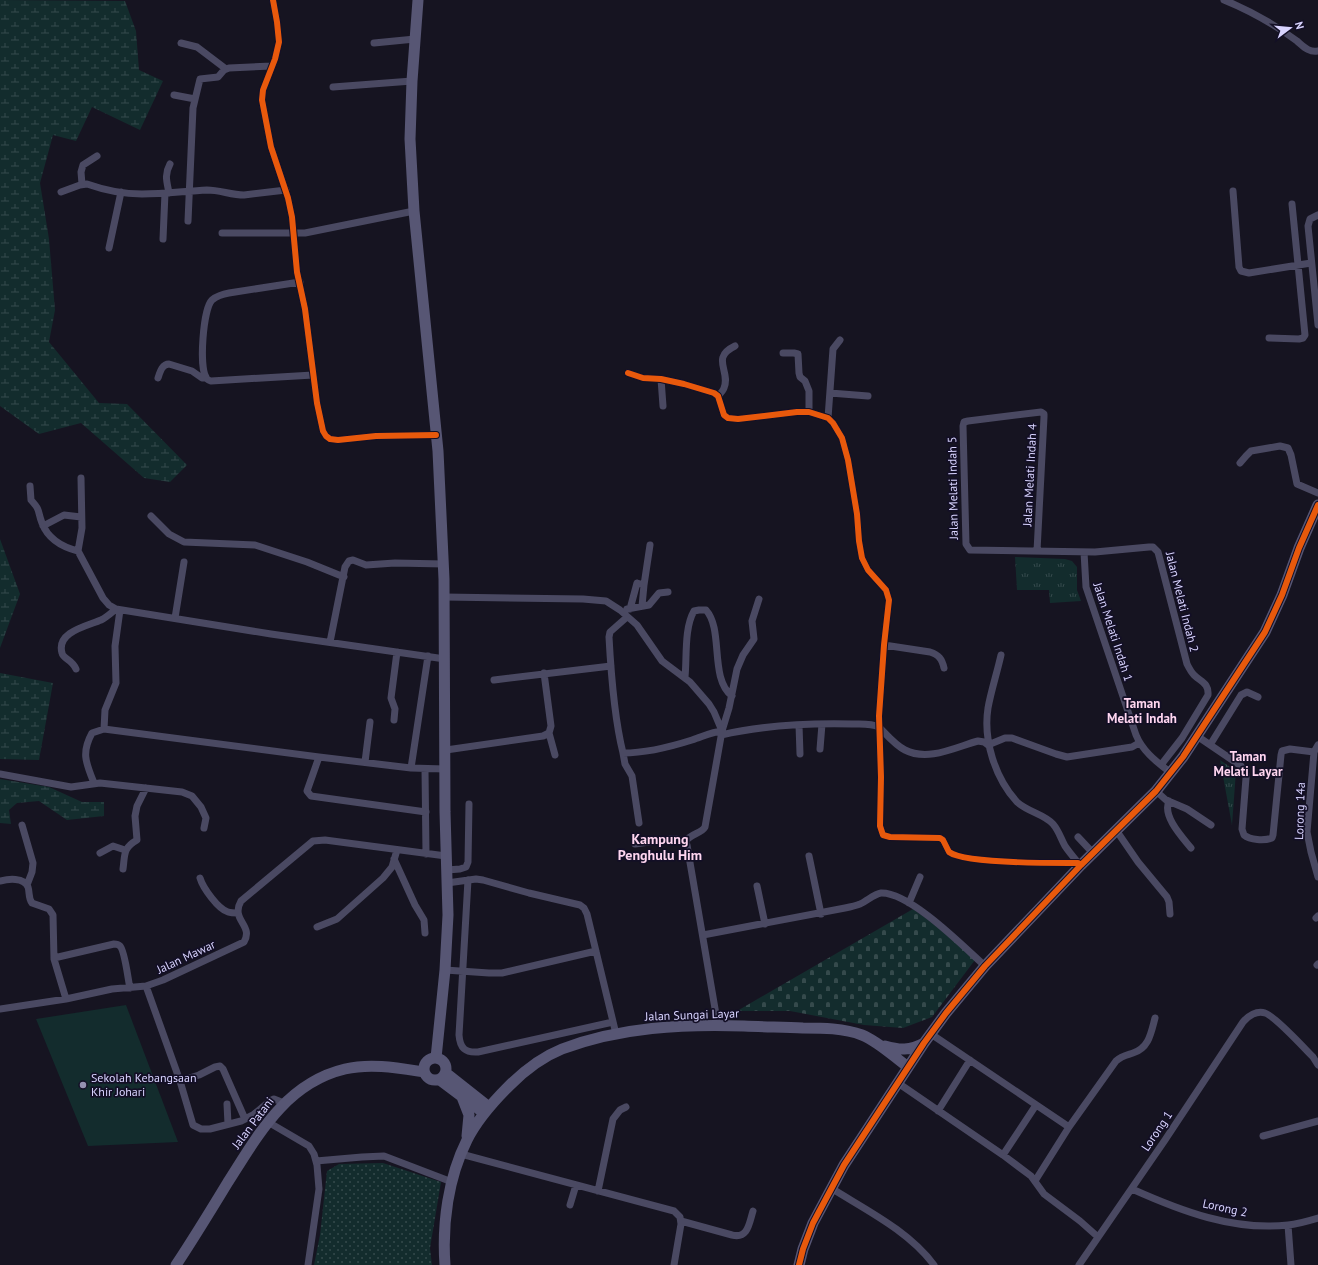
<svg xmlns="http://www.w3.org/2000/svg" width="1318" height="1265" font-family="'PT Sans',sans-serif">
<style>
.grass{fill:url(#grass-dots)}
.wetland{fill:url(#wetland-marsh)}
.cemetery{fill:url(#cemetery-stones)}
.park{fill:url(#park-tufts)}
.garden{fill:#132c2d}
.lines{fill:none;stroke-linecap:round;stroke-linejoin:round}
.street{stroke:#4a4962;stroke-width:7}
.secondary{stroke:#575674;stroke-width:11}
.cycleway-casing{stroke:#130f26;stroke-width:8}
.cycleway{stroke:#e8590c;stroke-width:6}
.poi-dot{fill:#9591b1;stroke:#130f26;stroke-width:1.5}
.labels{text-anchor:middle;stroke-width:3.5;stroke-linejoin:round;paint-order:stroke}
.street-label{font-size:12px;fill:#d9d4ff;stroke:#130f26}
.poi-label{font-size:12px;fill:#d9d4ff;stroke:#130f26;text-anchor:start}
.neighbourhood-label{font-size:13px;font-weight:bold;fill:#ffd6f0;stroke:#130f26}
.quarter-label{font-size:14px;font-weight:bold;fill:#ffd6f0;stroke:#130f26}
</style>
<defs>
<pattern id="grass-dots" width="8" height="8" patternUnits="userSpaceOnUse"><rect width="8" height="8" fill="#132c2d"/><path d="M2 2h.1M6 6h.1" fill="none" stroke="#354a4c" stroke-width="1.8" stroke-linecap="round"/></pattern>
<pattern id="wetland-marsh" width="20" height="14" patternUnits="userSpaceOnUse"><rect width="20" height="14" fill="#132c2d"/><path d="M1 5h8M5 5V1M11 12h8M15 12V8" fill="none" stroke="#354a4c"/></pattern>
<pattern id="cemetery-stones" width="16" height="16" patternUnits="userSpaceOnUse"><rect width="16" height="16" fill="#132c2d"/><path d="M2 7V4a2 2 0 0 1 4 0v3zM10 15v-3a2 2 0 0 1 4 0v3z" fill="#354a4c"/></pattern>
<pattern id="park-tufts" width="24" height="20" patternUnits="userSpaceOnUse"><rect width="24" height="20" fill="#132c2d"/><path d="M3 7l-1-3M5 7V3M7 7l1-3M15 17l-1-3M17 17v-4M19 17l1-3" fill="none" stroke="#354a4c"/></pattern>
</defs>
<rect width="100%" height="100%" fill="#161421"/>
<path class="grass" d="M383,1163L441,1182L430,1248L432,1265H314L320,1235L327,1171L339,1164Z"/>
<path class="wetland" d="M0,0L125,1L136,31L139,70L163,81L140,130L92,107L76,141L53,135L40,183L49,239L55,310L49,342L99,403L127,404L187,465L170,482L144,478L81,423L39,434L0,406Z
M0,539L20,594L0,648Z
M0,673L53,683L39,760L0,759Z
M0,779L49,787L82,802H104V816L67,820L39,801L17,803L9,810L11,824L0,823Z"/>
<path class="cemetery" d="M913,909L942,930L975,960L932,1017L903,1028L864,1025L790,1011H737Z"/>
<path class="park" d="M1015,557L1065,559L1072,561L1077,567V590L1081,601L1050,603L1049,590H1017Z
M1220,760L1236,771L1232,825Z"/>
<path class="garden" d="M126,1005L178,1142L88,1146L36,1019Z"/>
<g class="lines">
<path class="street" d="M273,0L277,22L279,42L275,59L263,90L262,100L271,147L288,198L292,217L297,272L305,309L317,403L323,431L326,436L330,439L338,440L376,436L436,435
M1224,0C1251,11 1274,24 1297,41C1303,46 1309,53 1318,51
M181,43L197,47L226,69
M374,43L415,39
M333,87L412,81
M174,95L195,99
M82,184L81,172L83,165L97,156
M1233,191L1239,267L1241,271L1249,273L1311,263
M61,192L80,185L87,184C104,190 124,194 142,194C164,194 186,191 207,190C220,190 231,195 244,195L286,190
M169,193C167,182 164,175 170,164
M1318,215L1310,219L1308,226L1318,325
M188,221L193,108L200,79L218,77L224,70L229,68L272,66
M222,233H305L414,211
M163,239L165,193
M109,248L121,192
M300,282L229,293C223,294 217,296 212,300C203,309 199,367 206,377C207,380 208,380 211,381L313,375
M1269,338L1299,339L1303,338L1305,335L1292,204
M783,353H794L798,354L799,373L800,377L805,381L809,391V412
M628,373L643,378L661,379L684,384L714,393L718,396L724,415L728,418L738,419L797,412H809L828,418L833,423L842,438L848,460L857,514L859,541L862,558L868,570L886,590L889,600L884,645L879,716L881,777L880,826L883,835L890,837L940,838L943,840L949,852C965,864 1055,863 1078,863
M158,378C160,372 162,364 169,364L192,371L202,378H206
M661,379L663,406
M830,393L868,396
M718,396C720,394 723,391 724,388C731,371 710,358 735,346
M828,418L833,349L840,340
M1240,463L1246,456L1251,451L1280,446L1288,448L1291,455L1297,484L1318,493
M81,478L82,528L78,551L103,598L109,605L116,609L271,634L445,659
M30,486L31,500C41,511 37,510 42,523C48,539 62,547 78,551
M151,516L169,534L184,542L255,545L307,562L344,577
M43,526L64,515L81,517
M1037,551L1044,417V414L1041,412L968,421L964,422L963,426L966,544L970,550L1095,552L1149,547H1153L1158,552L1187,664C1189,668 1191,672 1194,675C1201,682 1209,683 1208,695L1182,738L1161,765
M1084,552L1086,587L1136,735C1143,752 1157,762 1171,773
M644,585L650,545
M444,597L583,599L606,601L620,610L637,625L662,661L690,682L709,704L714,712L722,731
M627,609L649,605L659,593L668,592
M630,609L637,583L644,585L642,606
M627,617L610,632L609,637C611,674 614,717 623,753C646,753 670,747 692,740C702,737 711,732 722,731
M175,618L184,562
M330,642L345,567L349,561L353,560L366,565L395,563L444,564
M884,645L930,652C939,655 942,659 944,668
M1001,655C997,673 991,691 988,708C983,740 995,778 1017,802C1028,812 1044,814 1053,824C1059,831 1061,839 1065,846C1069,852 1075,859 1080,865
M76,669C72,659 63,659 62,653C56,632 87,626 101,620C107,617 111,613 116,609
M544,673L551,726L549,733L555,755
M685,677C687,658 684,628 694,611L699,610H706C724,630 709,678 732,696
M494,680L611,666
M394,720L395,709L391,698L397,652
M799,725L800,754
M104,729L105,710L116,683L115,646L120,610
M721,735C764,725 808,723 852,724C861,724 871,723 879,727C887,735 895,745 905,750C928,762 956,747 978,741L984,742L988,745
M1197,736L1241,766L1246,774V778L1242,829L1244,835C1250,840 1264,841 1272,838L1273,835L1281,755L1282,751L1290,749L1314,752
M988,745L1005,738H1012L1056,754L1067,757L1132,747L1139,743
M1210,745L1241,695L1247,692L1258,697
M1318,745L1314,752L1307,832L1311,852L1318,877
M820,749L822,724
M446,750L543,736L549,733
M623,753L625,764L632,776L639,823
M319,757L307,791L311,796L426,812
M365,762L370,722
M411,768L428,656
M425,769L426,854
M0,774L71,787L100,783L182,792L192,796L201,807L206,818L204,828
M94,783C86,763 81,753 92,733L104,729L319,757L411,768L445,769
M1156,791L1166,800L1187,809L1211,825
M1169,801C1162,816 1182,837 1191,848
M22,825L33,863L32,872L27,885
M1116,830L1138,862L1167,897L1169,902L1170,914
M1078,837L1093,853
M685,842C691,833 701,834 705,827L722,731L729,708L737,669L743,655L754,639L752,621L759,599
M635,844L671,839H677L685,842L687,845L718,1026
M100,853L113,846L125,850
M809,856L821,914
M394,859L415,905L424,920L425,933
M123,869C125,854 123,848 137,840L135,816L137,806L146,788
M447,870L460,869L466,867L468,862L469,804
M200,878C203,888 218,909 228,912C231,913 235,913 238,913
M468,880L459,1035C460,1048 465,1053 478,1052L613,1022
M0,881C8,879 24,877 28,887C30,893 28,898 32,903L49,909L53,915L54,959L66,999
M447,883L476,879L483,880L529,893L580,905L584,908L587,914L616,1034
M757,886L765,924
M909,903L920,877
M1316,918L1318,916
M317,927L337,919L383,878L392,867L397,850
M703,935L845,908C850,907 855,906 860,904C867,901 874,894 881,893C910,892 964,947 985,966
M54,958L114,944C116,944 118,944 120,946C125,951 128,980 130,988
M1317,965L1318,964
M445,970L489,973H502L596,951
M146,986L180,1081L193,1125L201,1129H210L241,1121L253,1115L270,1101L274,1099L284,1103
M0,1009L66,999L112,989L146,986L163,980L244,942C254,925 230,920 241,901L313,841L325,840L446,856
M931,1034L1069,1127
M180,1081L199,1075L215,1067L220,1066L223,1069L245,1119
M898,1083L1003,1155L1031,1176L1044,1194L1080,1221L1098,1237
M227,1104L228,1124
M938,1111L970,1060
M268,1122L309,1146L314,1154L317,1165L319,1189L308,1265
M1263,1136L1318,1121
M461,1154L674,1211L680,1217L681,1224L674,1265
M1003,1155L1036,1105
M316,1161L362,1157L384,1156L452,1182
M1035,1181L1069,1127L1116,1061C1121,1056 1127,1055 1133,1053C1149,1048 1151,1033 1155,1018
M831,1188C866,1210 909,1231 934,1265
M1132,1189C1181,1211 1233,1231 1288,1225C1298,1224 1308,1221 1318,1218
M598,1191L613,1119L620,1110L626,1107
M570,1205L576,1185
M681,1221L732,1235C748,1239 749,1224 753,1211
M1288,1225L1291,1265
M1079,1265L1165,1140L1243,1022C1248,1016 1257,1010 1265,1013C1275,1016 1304,1048 1313,1057L1318,1065"/>
<path class="secondary" d="M418,0L412,81L410,139L414,211L438,451L444,579L445,812L448,915L445,970L436,1058
M885,1046C899,1050 910,1051 924,1043
M424 1069a11 11 0 1 1 22 0a11 11 0 1 1-22 0Z
M446,1073L489,1107
M440,1080L484,1113
M462,1097L469,1115L467,1136
M176,1265C194,1238 211,1210 228,1182C258,1135 286,1083 345,1069C371,1063 398,1068 424,1072
M445,1265C442,1224 448,1178 467,1140C477,1120 493,1102 509,1086C524,1071 542,1057 562,1049C620,1027 683,1024 744,1026C764,1027 783,1027 803,1028C822,1028 844,1028 862,1035C879,1042 893,1056 908,1067
M799,1265L803,1249L813,1223L844,1165L924,1043L946,1013L985,966L1081,865L1156,791L1183,757L1265,632L1282,595L1299,548L1318,505"/>
<g class="cycleway-casing">
<path id="cycleway" d="M273,0L277,22L279,42L275,59L263,90L262,100L271,147L288,198L292,217L297,272L305,309L317,403L323,431L326,436L330,439L338,440L376,436L436,435
M628,373L643,378L661,379L684,384L714,393L718,396L724,415L728,418L738,419L797,412H809L828,418L833,423L842,438L848,460L857,514L859,541L862,558L868,570L886,590L889,600L884,645L879,716L881,777L880,826L883,835L890,837L940,838L943,840L949,852C965,864 1055,863 1078,863
M799,1265L803,1249L813,1223L844,1165L924,1043L946,1013L985,966L1081,865L1156,791L1183,757L1265,632L1282,595L1299,548L1318,505"/>
</g>
<use href="#cycleway" class="cycleway"/>
</g>
<circle class="poi-dot" cx="83" cy="1085" r="4"/>
<g class="labels">
<g class="street-label">
<text transform="translate(1030 475) rotate(-87)" y="4">Jalan Melati Indah 4</text>
<text transform="translate(953 488) rotate(-91)" y="4">Jalan Melati Indah 5</text>
<text transform="translate(1182 602) rotate(76)" y="4">Jalan Melati Indah 2</text>
<text transform="translate(1113 632) rotate(72)" y="4">Jalan Melati Indah 1</text>
<text transform="translate(1300 811) rotate(-88)" y="4">Lorong 14a</text>
<text transform="translate(186 957) rotate(-25)" y="4">Jalan Mawar</text>
<text transform="translate(692 1015) rotate(-2)" y="4">Jalan Sungai Layar</text>
<text transform="translate(253 1123) rotate(-53)" y="4">Jalan Patani</text>
<text transform="translate(1157 1131) rotate(-56)" y="4">Lorong 1</text>
<text transform="translate(1225 1208) rotate(12)" y="4">Lorong 2</text>
</g>
<g class="poi-label">
<text x="91" y="1082">Sekolah Kebangsaan<tspan x="91" dy="14">Khir Johari</tspan></text>
</g>
<g class="neighbourhood-label">
<text x="1142" y="708">Taman<tspan x="1142" dy="15">Melati Indah</tspan></text>
<text x="1248" y="761">Taman<tspan x="1248" dy="15">Melati Layar</tspan></text>
</g>
<g class="quarter-label">
<text x="660" y="844">Kampung<tspan x="660" dy="16">Penghulu Him</tspan></text>
</g>
</g>
<g transform="translate(1290 28) rotate(74)" stroke="#130f26" stroke-width="3" paint-order="stroke">
<path d="M0-3L7 15L0 10L-7 15Z" fill="#d9d4ff"/>
<text y="-6" font-size="11" font-weight="bold" text-anchor="middle" fill="#d9d4ff">N</text>
</g>
</svg>
